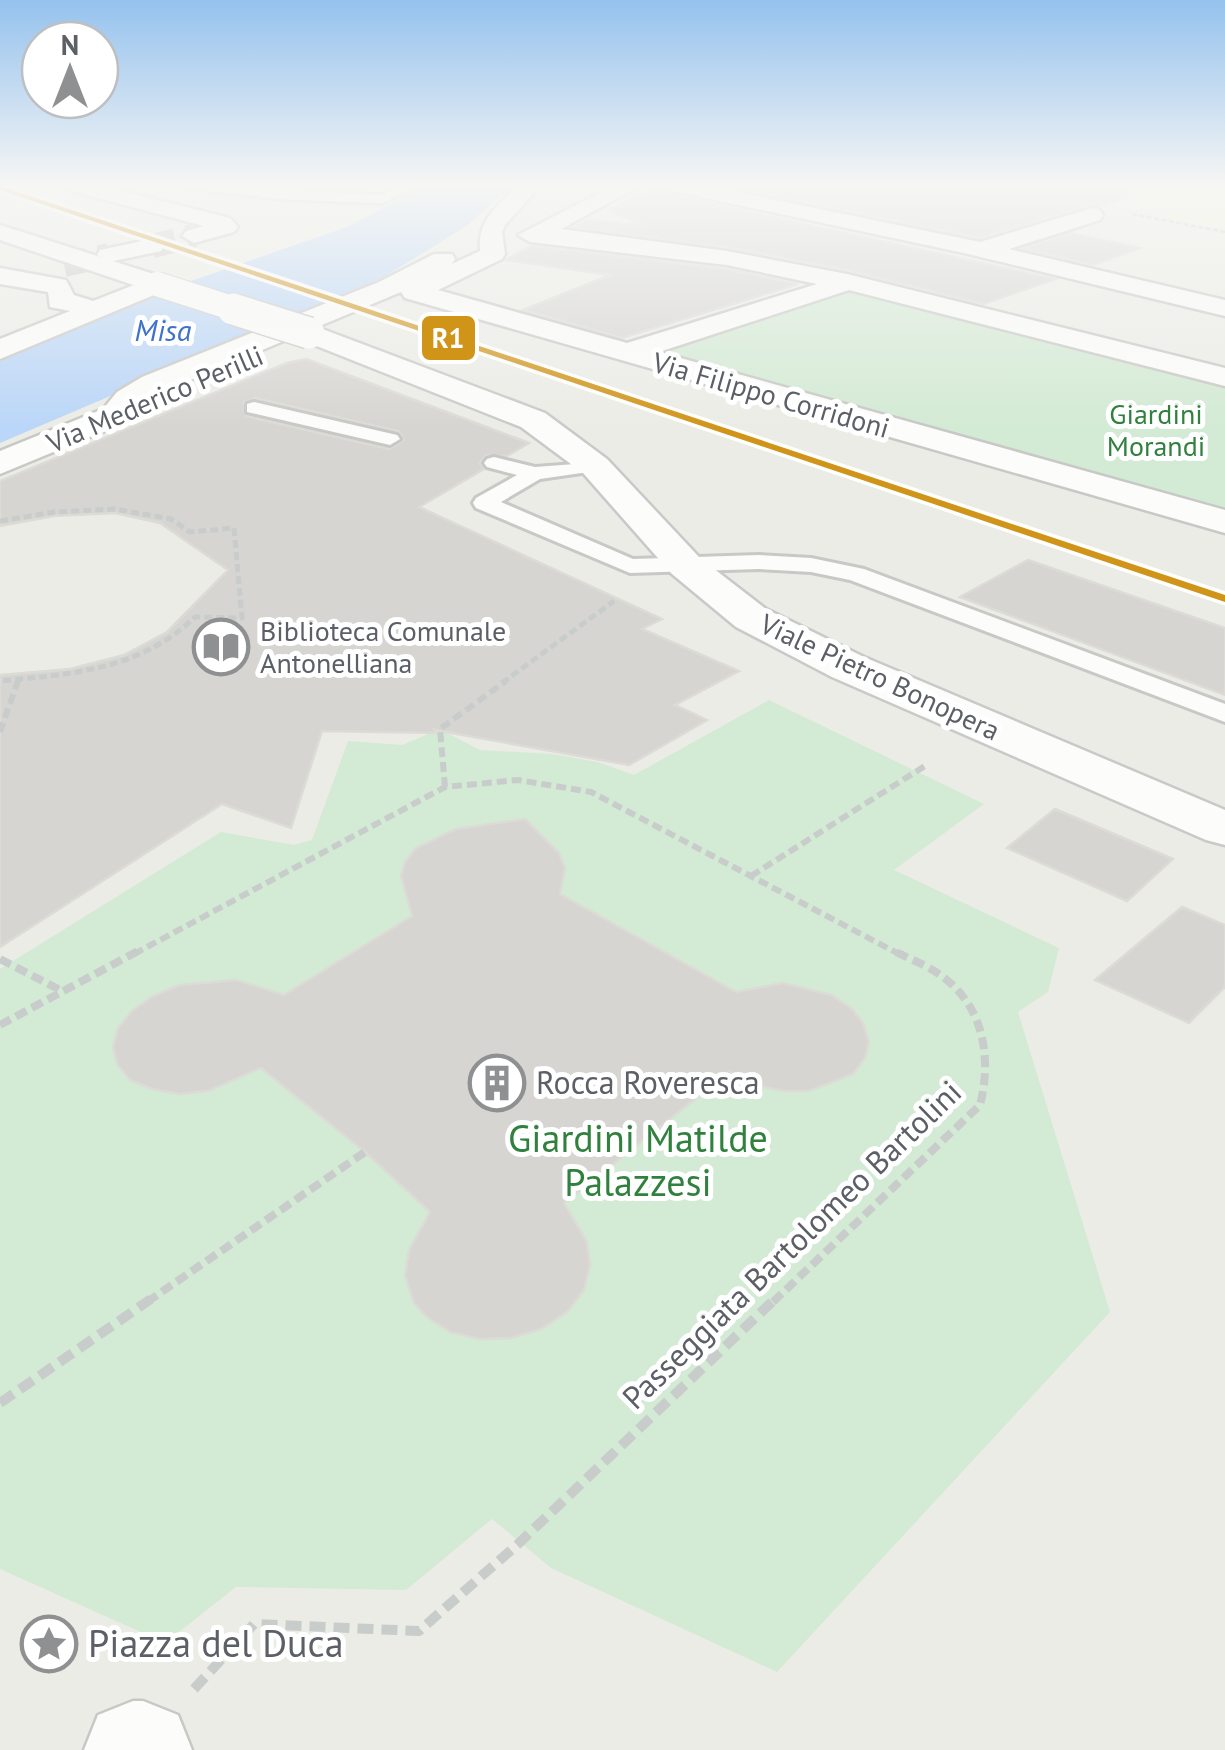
<svg xmlns="http://www.w3.org/2000/svg" width="1225" height="1750" font-family="'PT Sans',sans-serif">
<style>
.green{fill:#d3ead4}
.sand{fill:#f5f2db}
.water{fill:#bad6f8}
.building{fill:#d6d5d2;stroke:#dcdbd6;stroke-width:2.5;fill-rule:evenodd}
.lines{fill:none;stroke-linecap:round;stroke-linejoin:round}
.street-tunnel{stroke:#c8c9c6;stroke-width:24;stroke-dasharray:24 12;stroke-linecap:butt}
.lane-casing{stroke:#c8c9c7;stroke-width:6}
.street-casing{stroke:#c8c9c7;stroke-width:5}
.secondary-casing{stroke:#c9c9c9;stroke-width:5}
.path-far4{stroke:#c8cdcb;stroke-width:2.5;stroke-dasharray:5 2.5;stroke-linecap:butt}
.path-far3{stroke:#c8cdcb;stroke-width:5;stroke-dasharray:8 4;stroke-linecap:butt}
.path-far2{stroke:#c8cdcb;stroke-width:6;stroke-dasharray:10 5;stroke-linecap:butt}
.path-far1{stroke:#c8cdcb;stroke-width:8;stroke-dasharray:12 6;stroke-linecap:butt}
.path{stroke:#c8cdcb;stroke-width:10;stroke-dasharray:16 8;stroke-linecap:butt}
.lane{fill:#fcfcfb;fill-rule:evenodd}
.street{fill:#fcfcfb;fill-rule:evenodd}
.secondary{fill:#fcfcfb;fill-rule:evenodd}
.secondary-bridge-far1-casing{stroke:#c9c9c9;stroke-width:26;stroke-linecap:butt}
.secondary-bridge-casing{stroke:#c9c9c9;stroke-width:34;stroke-linecap:butt}
.secondary-bridge-far1{stroke:#fcfcfb;stroke-width:24}
.secondary-bridge{stroke:#fcfcfb;stroke-width:31}
.rail-1-casing{stroke:#fff;stroke-width:7}
.rail-1{fill:#d09419;fill-rule:evenodd}
.labels{text-anchor:middle;stroke-width:10;stroke-linejoin:round;paint-order:stroke}
.far-street-label{font-size:28px;fill:#5c5f65;stroke:#fff}
.far-park-label{font-size:28px;fill:#30813d;stroke:#fff}
.far-poi-label{font-size:28px;fill:#5c5f65;stroke:#fff;text-anchor:start}
.far-water-label{font-size:30px;font-style:italic;fill:#4072c9;stroke:#fff}
.poi-label{font-size:32px;fill:#5c5f65;stroke:#fff;text-anchor:start}
.street-label{font-size:32px;fill:#5c5f65;stroke:#fff}
.near-park-label{font-size:38px;fill:#30813d;stroke:#fff}
.near-poi-label{font-size:38px;fill:#5c5f65;stroke:#fff;text-anchor:start}
.line-badge{stroke:#fff;stroke-width:4}
.badge-label{font-size:28px;text-anchor:middle;font-weight:bold;fill:#fff}
</style>
<rect width="100%" height="100%" fill="#ecece7"/>
<path class="green" d="M850,287L1225,385V513L645,353Z
M769,700L984,804L894,870L1059,948L1048,992L1018,1012L1110,1312L777,1672L551,1568L492,1519L406,1590L236,1587L165,1643L0,1569V969L221,832L294,845L312,840L348,741L402,745L440,729L480,750L552,754L598,762L634,775Z"/>
<path class="sand" d="M995,184H1225V229Z"/>
<path class="water" d="M429,184H514L465,227L371,285L0,443V361L148,296L347,227Z"/>
<path class="building" d="M715,184H1125L1127,198L1099,206L1091,204L980,238Z
M658,189L667,194L1055,279L984,304L848,270L728,247L573,227L587,220L644,226L609,210Z
M1070,233L1140,248L1093,265L1023,248Z
M531,246L726,269L798,284L622,338L523,310L610,275L506,260Z
M306,359L529,443L507,456L486,455L480,463L484,469L419,507L662,619L642,629L739,671L675,705L707,720L629,765L435,730L438,733L322,731L291,828L222,804L0,947V675L70,669L124,655L167,632L228,570L160,523L115,513L54,516L0,526V481L287,363ZM255,398L398,431L404,440L389,449L246,416L244,402Z
M1028,560L1225,628V695L960,597Z
M1055,809L1173,859L1127,901L1007,848Z
M525,819L559,853L565,868L560,894L736,992L783,983L831,995L851,1008L863,1023L869,1042L865,1058L853,1074L809,1091H783L752,1084L729,1072L564,1203L587,1242L590,1265L584,1290L567,1312L541,1329L511,1338L479,1339L450,1332L427,1317L414,1303L405,1276L409,1250L430,1212L365,1152L261,1068L208,1091L179,1094L152,1089L130,1080L117,1064L113,1047L118,1028L132,1011L153,996L180,985L236,980L284,995L412,916L401,876L405,862L416,848L456,829Z
M1182,907L1225,925V987L1189,1023L1095,980Z"/>
<g class="lines">
<path class="street-tunnel" d="M152,246L194,236
M64,265L109,255"/>
<g class="lane-casing">
<path id="lane" d="M179,184L381,195L403,184H418L383,203L279,199L185,188Z
M254,402L397,435L400,439L390,445L247,412V404Z
M494,457L535,467L602,462L605,466L602,470L540,479L501,502L633,559L759,555L811,558L864,569L1225,704V722L850,580L811,572L759,569L630,573L476,508L473,503L476,498L517,475L487,467L484,463L487,459Z"/>
</g>
<g class="street-casing">
<path id="street" d="M61,184H93L230,218L238,227L234,232L194,243L182,236L186,231L204,226L64,189Z
M519,184H542L505,225L502,232L505,254L502,259L438,290L627,343L817,284L727,265L530,242L518,235L617,184H643L561,229L727,251L847,274L1225,368V386L849,290L659,352L1225,510V533L405,298L401,292L164,391L159,394L165,401L160,408L0,474V451L103,409L117,392L142,377L379,282L434,254H452L455,259L452,264L480,251C477,219 499,205 519,184Z
M657,184H698L980,242L1092,208L1100,210L1103,215L1100,220L1009,249L1225,300V316L964,253L668,190Z
M152,239L164,246L161,251L109,262L97,255L100,250Z
M0,268L66,280L74,295L93,301L157,276L170,284L166,290L0,359V339L70,311L50,307L48,292L0,284Z
M133,1701H143L178,1715L192,1750H84L98,1715Z"/>
</g>
<g class="secondary-casing">
<path id="secondary" d="M0,225L166,278L170,284L157,292L148,290L0,240Z
M309,324L545,413L607,459L700,558L766,609L864,657L1225,810V845L1206,840L832,677L736,627L672,574L583,473L521,427L299,339L295,333L299,327Z"/>
</g>
<path class="path-far4" d="M984,184L1022,191
M1132,214L1225,232"/>
<path class="path-far3" d="M0,521L55,512L115,509L171,519L190,532L234,528L242,618L195,617C140,670 73,674 0,681
M17,683L19,679
M502,683L614,601"/>
<path class="path-far2" d="M0,732L18,681
M445,787L440,729L506,681
M751,876L928,764
M134,954L445,787L518,780L591,792L899,954"/>
<path class="path-far1" d="M0,959L62,991
M0,1025L138,951
M147,1302L365,1152
M773,1302L980,1105C992,1059 984,1007 943,977C929,966 910,959 894,951"/>
<path class="path" d="M0,1403L151,1299
M194,1689L254,1624L419,1631L518,1544L775,1299"/>
<use href="#lane" class="lane"/>
<use href="#street" class="street"/>
<use href="#secondary" class="secondary"/>
<g class="secondary-bridge-far1-casing">
<path id="secondary-bridge-far1" d="M157,284L241,311"/>
</g>
<g class="secondary-bridge-casing">
<path id="secondary-bridge" d="M233,309L309,333"/>
</g>
<use href="#secondary-bridge-far1" class="secondary-bridge-far1"/>
<use href="#secondary-bridge" class="secondary-bridge"/>
<g class="rail-1-casing">
<path id="rail-1" d="M0,186L1225,595V602L0,190Z"/>
</g>
<use href="#rail-1" class="rail-1"/>
</g>
<linearGradient id="sky" x2="0" y2="1"><stop stop-color="#95c2ee"/><stop offset="0.43" stop-color="#f6f6f4"/><stop offset="1" stop-color="#f6f6f4" stop-opacity="0"/></linearGradient>
<rect width="1225" height="429" fill="url(#sky)"/>
<defs>
<g id="library-ring" transform="scale(2.875)"><circle r="9.5" fill="#fff" stroke="#8e9092" stroke-width="1.5"/><path d="M-6-4Q-3-5.5-.7-3.5V5Q-3 3-6 4ZM6-4Q3-5.5 .7-3.5V5Q3 3 6 4Z" fill="#8e9092"/></g>
<g id="building-ring" transform="scale(2.875)"><circle r="9.5" fill="#fff" stroke="#8e9092" stroke-width="1.5"/><path d="M-4-6H4V6H1V3H-1V6H-4ZM-2.5-4.3h1.7v1.8h-1.7ZM.8-4.3h1.7v1.8H.8ZM-2.5-1h1.7V.8h-1.7ZM.8-1h1.7V.8H.8Z" fill="#8e9092"/></g>
<g id="sight-ring" transform="scale(2.875)"><circle r="9.5" fill="#fff" stroke="#8e9092" stroke-width="1.5"/><path d="M0-6L1.8-2.2L6-1.7L2.9 1.2L3.7 5.4L0 3.3L-3.7 5.4L-2.9 1.2L-6-1.7L-1.8-2.2Z" fill="#8e9092"/></g>
</defs>
<g fill-rule="evenodd">
<use href="#library-ring" x="221" y="647"/>
<use href="#building-ring" x="497" y="1083"/>
<use href="#sight-ring" x="49" y="1644"/>
</g>
<g class="labels">
<g class="far-street-label">
<text transform="translate(771 395) rotate(16)" y="10">Via Filippo Corridoni</text>
<text transform="translate(155 399) rotate(-23)" y="10">Via Mederico Perilli</text>
<text transform="translate(880 677) rotate(25)" y="10">Viale Pietro Bonopera</text>
</g>
<g class="far-park-label">
<text x="1156" y="424">Giardini<tspan x="1156" dy="32">Morandi</tspan></text>
</g>
<g class="far-poi-label">
<text x="260" y="641">Biblioteca Comunale<tspan x="260" dy="32">Antonelliana</tspan></text>
</g>
<g class="far-water-label">
<text x="163" y="341">Misa</text>
</g>
<g class="poi-label">
<text x="536" y="1094">Rocca Roveresca</text>
</g>
<g class="street-label">
<text transform="translate(792 1245) rotate(-44)" y="11">Passeggiata Bartolomeo Bartolini</text>
</g>
<g class="near-park-label">
<text x="638" y="1152">Giardini Matilde<tspan x="638" dy="44">Palazzesi</tspan></text>
</g>
<g class="near-poi-label">
<text x="88" y="1657">Piazza del Duca</text>
</g>
</g>
<rect class="line-badge" x="420" y="314" width="57" height="48" rx="10" fill="#d09419"/>
<g class="badge-label">
<text x="448" y="348">R1</text>
</g>
<g transform="translate(70 70)"><circle r="48" fill="#ffffff" stroke="#bebfc1" stroke-width="2.5"/>
<path d="M0-8L18 38L0 25L-18 38Z" fill="#8e9092"/>
<text y="-15" font-size="28" font-weight="bold" text-anchor="middle" fill="#5c5f65">N</text>
</g>
</svg>
